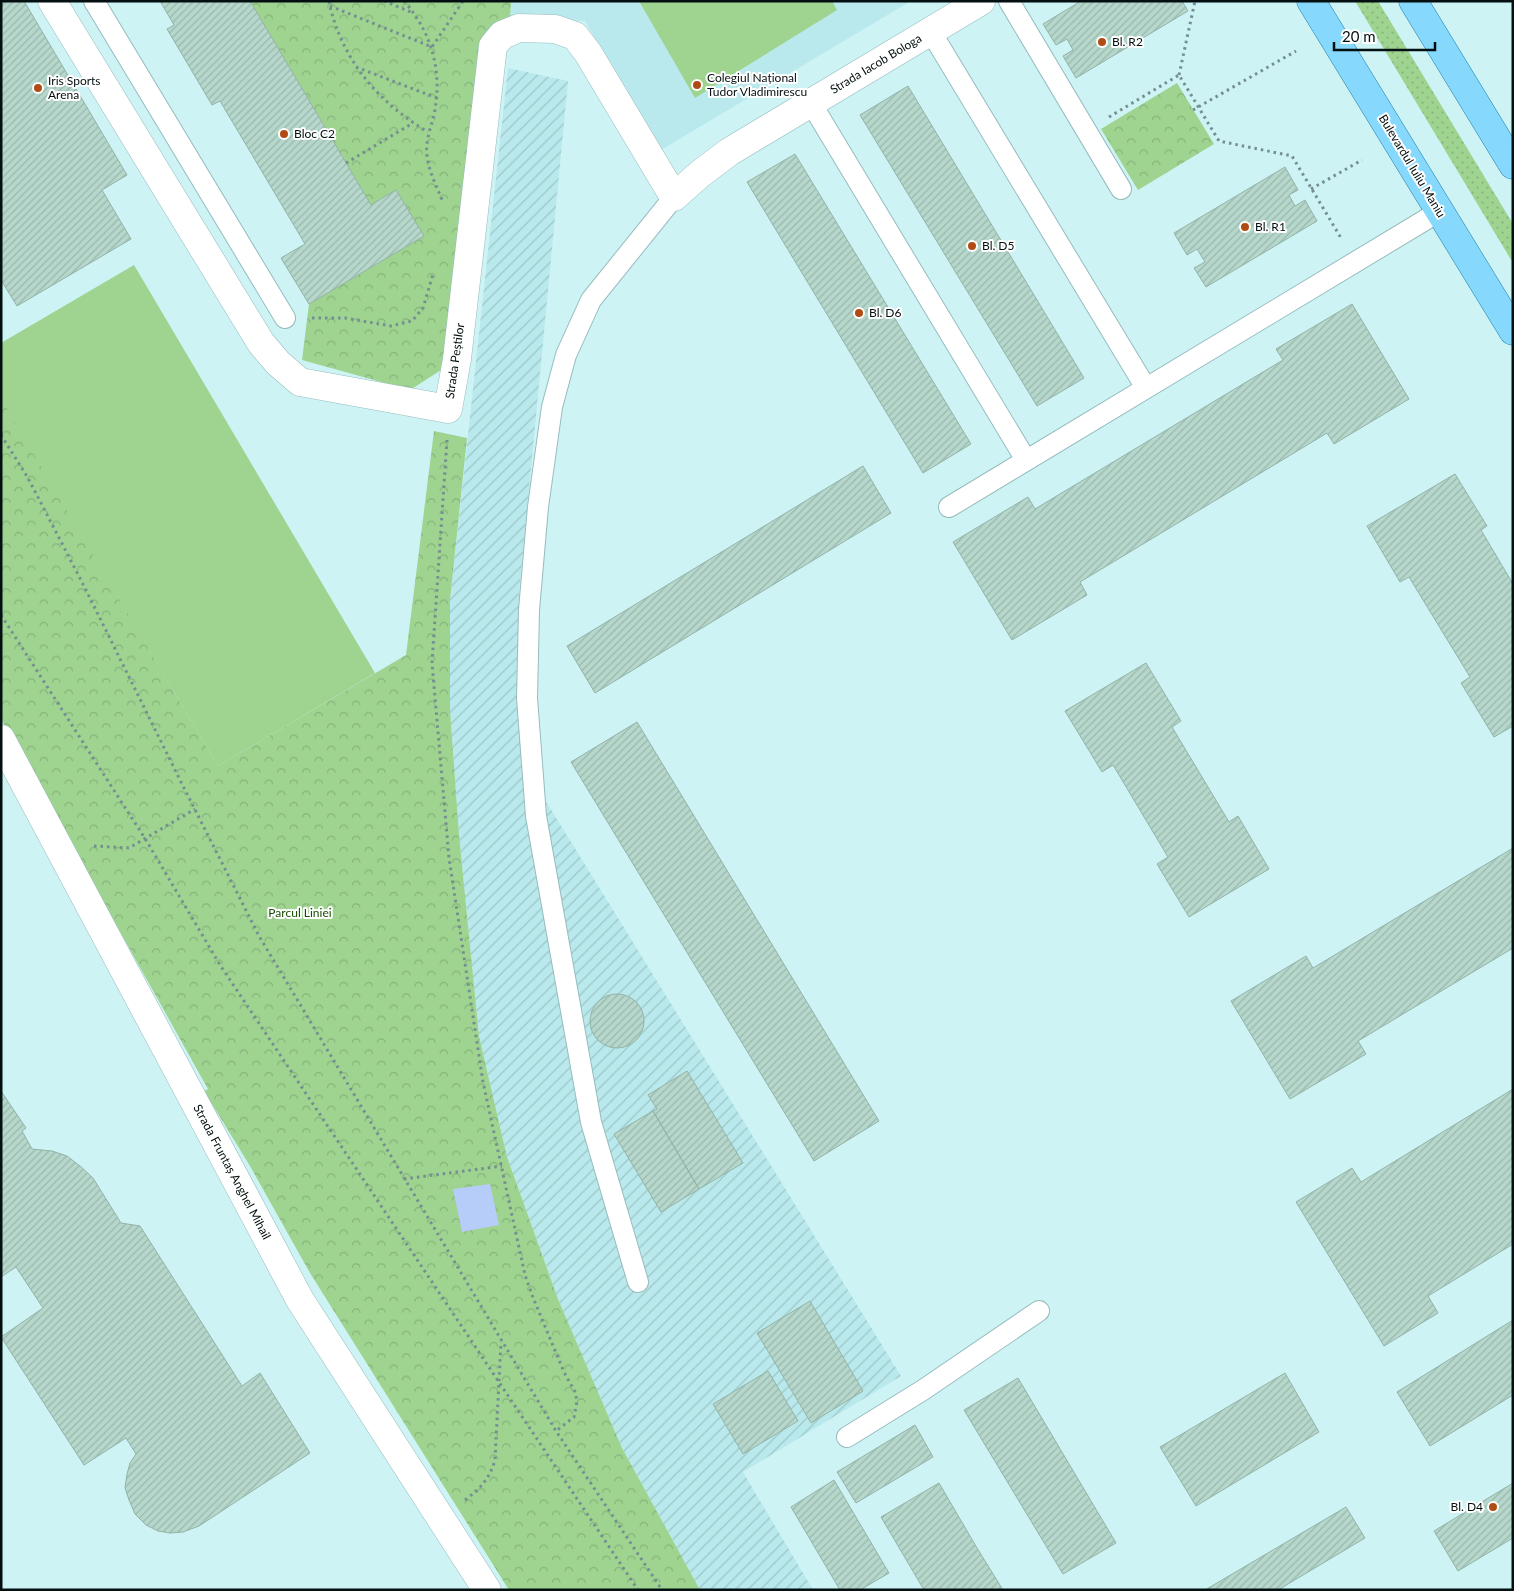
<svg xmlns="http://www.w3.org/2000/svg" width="1514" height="1591" font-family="Lato,sans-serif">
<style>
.built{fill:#b9e9ec}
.industrial{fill:url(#industrial-furrows)}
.grass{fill:url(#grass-dots)}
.park{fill:url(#park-crowns)}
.garden{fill:#9ed390}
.water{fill:#b6ccf9}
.building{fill:url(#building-hatch);stroke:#93b3a7}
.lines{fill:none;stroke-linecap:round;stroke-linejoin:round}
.service-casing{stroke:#97bcbe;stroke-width:22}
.minor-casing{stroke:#97bcbe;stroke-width:29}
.primary-casing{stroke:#2481a9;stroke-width:29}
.path{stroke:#758f91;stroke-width:3;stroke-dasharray:2.5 4;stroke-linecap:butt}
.service{stroke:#fff;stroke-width:20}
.minor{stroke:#fff;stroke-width:28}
.primary{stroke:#86d9fd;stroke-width:28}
.poi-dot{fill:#af4c14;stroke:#fff;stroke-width:2}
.labels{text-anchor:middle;stroke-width:4;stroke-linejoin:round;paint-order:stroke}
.poi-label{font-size:12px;fill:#030f10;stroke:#fff;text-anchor:start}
.street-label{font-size:12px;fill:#030f10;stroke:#fff}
.park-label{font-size:12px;fill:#174c02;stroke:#fff}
</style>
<defs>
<pattern id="industrial-furrows" width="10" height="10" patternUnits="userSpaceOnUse" patternTransform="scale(1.25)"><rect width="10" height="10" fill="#b9e9ec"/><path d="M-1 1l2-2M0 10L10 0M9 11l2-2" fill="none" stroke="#9dc7c9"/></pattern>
<pattern id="grass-dots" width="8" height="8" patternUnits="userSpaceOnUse" patternTransform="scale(1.25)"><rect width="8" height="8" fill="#9ed390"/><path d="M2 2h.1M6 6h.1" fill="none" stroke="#86b47b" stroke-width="1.8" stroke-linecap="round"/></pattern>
<pattern id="park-crowns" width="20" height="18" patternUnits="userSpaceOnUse" patternTransform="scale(1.25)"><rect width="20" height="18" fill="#9ed390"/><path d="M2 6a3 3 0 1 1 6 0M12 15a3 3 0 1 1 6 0" fill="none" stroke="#86b47b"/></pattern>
<pattern id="building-hatch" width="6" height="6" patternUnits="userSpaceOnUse" patternTransform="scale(1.25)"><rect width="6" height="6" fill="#b6d7cb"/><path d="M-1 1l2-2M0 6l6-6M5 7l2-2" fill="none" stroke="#9bb7ad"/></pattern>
</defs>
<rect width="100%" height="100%" fill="#cdf3f5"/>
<path class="built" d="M511,1H911L661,150L585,21L510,18Z"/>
<path class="industrial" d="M508,68L568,81L519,594L525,795H542L901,1376L743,1472L813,1590H700L622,1448L558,1299L507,1157L479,1036L459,835L450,710V600Z"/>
<path class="grass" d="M1355,1H1378L1513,224V263Z"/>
<path class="park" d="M250,1H511L510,18L449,365L410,390L302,360L309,304L423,235L396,190L371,205Z
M1177,83L1214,144L1138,190L1101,129Z
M1,398L218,766L406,655L434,431L467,438L450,600V710L459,835L479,1036L507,1157L558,1299L622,1448L700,1590H509L310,1273L250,1166L204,1091L208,1089L1,719Z"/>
<path class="garden" d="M639,1H832L837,10L695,98Z
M134,265L375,673L218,766L1,399V343Z"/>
<path class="water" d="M490,1184L499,1225L462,1232L453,1189Z"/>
<path class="building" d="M1,1H24L127,175L102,190L131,239L17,306L1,280Z
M160,1H250L371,205L396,190L424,236L309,304L281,258L305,244L220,101L212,105L167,29L174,25Z
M1081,1H1182L1188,11L1076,78L1063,56L1073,50L1067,39L1056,45L1043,24Z
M908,86L1084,378L1037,406L860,115Z
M795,154L971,444L923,473L747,182Z
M1285,167L1298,190L1289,195L1295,206L1305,200L1317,221L1206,287L1194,268L1205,262L1197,249L1187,255L1174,233Z
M1352,304L1409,399L1334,444L1327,433L1080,582L1087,595L1012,640L953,542L1028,497L1035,509L1283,360L1276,349Z
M863,466L891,513L595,693L567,646Z
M1455,474L1487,526L1481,530L1513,584V726L1494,737L1461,683L1470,677L1409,577L1400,582L1367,526Z
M1146,663L1181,721L1172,727L1229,822L1238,816L1269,869L1189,917L1157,864L1168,857L1113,765L1102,772L1065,711Z
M637,722L879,1121L814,1161L571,762Z
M1513,848V948L1358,1041L1366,1054L1290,1099L1231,1001L1306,956L1313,968Z
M590 1021a27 27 0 1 1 54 0a27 27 0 1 1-54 0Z
M687,1071L743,1163L699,1189L653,1111L657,1109L648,1095Z
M1513,1089V1244L1428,1296L1438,1313L1384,1346L1296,1202L1352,1168L1361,1182Z
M1,1091L26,1128L22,1131L32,1149L52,1151L67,1156L80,1166L93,1178L121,1223L140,1226L242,1386L260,1373L310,1453L199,1526L183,1532L170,1533L158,1531L146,1525L135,1514L129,1500L125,1488L127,1474L130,1463L136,1454L126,1438L84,1465L1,1337L43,1308L16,1267L1,1277Z
M653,1111L699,1189L661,1212L614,1134Z
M810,1301L863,1391L811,1423L757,1333Z
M1513,1320V1395L1430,1446L1397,1392Z
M768,1371L798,1421L743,1454L713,1404Z
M1285,1373L1319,1432L1196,1506L1160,1447Z
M1018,1378L1116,1543L1063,1574L964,1410Z
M915,1425L933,1457L856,1503L837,1472Z
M834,1480L889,1573L860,1590H840L791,1507Z
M939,1483L977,1548L1003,1590H924L881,1517Z
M1513,1483V1538L1458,1571L1434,1531Z
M1346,1507L1365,1538L1278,1590H1205Z"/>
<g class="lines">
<g class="service-casing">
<path id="service" d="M94,1L285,318
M1009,1L1121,189
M931,32L1146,388
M811,103L1026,460
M949,507L1440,211
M638,1282L591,1122L536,816L527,698L529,610L538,507L552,407L566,355L591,300L674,197
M847,1437L923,1390L1039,1311"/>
</g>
<g class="minor-casing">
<path id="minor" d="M52,1L261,343L278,363L300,382L448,409L457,359L493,46L502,35L519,28L555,29L575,36L588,53L674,197L700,174L729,152L981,1
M1,739L300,1300L487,1590"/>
</g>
<g class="primary-casing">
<path id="primary" d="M1311,1L1513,331
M1413,1L1513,165"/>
</g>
<path class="path" d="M329,1C331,13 335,24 339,34C357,77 388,108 428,132
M384,1L411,12
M404,1C432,33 443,72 434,115C431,128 425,141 427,156C429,172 437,187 443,202
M330,6L432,47L463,1
M356,67L437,98
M1179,75L1195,1
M1193,110L1296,51
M1109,117L1179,75L1219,141L1292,156L1341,238
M346,163L413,123
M1311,189L1362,160
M312,318H345L391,326L412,321L423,308L433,274
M1,435L28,478L84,586L182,784L259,936L556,1431L662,1590
M447,440L432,663L449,858L483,1082L525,1275L532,1295L564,1372L575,1392L577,1401L574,1417L556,1431
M1,615L146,840L220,965L638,1590
M94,846L129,848L195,809
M404,1179L502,1166
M465,1500C480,1489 490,1478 495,1460L501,1342"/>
<use href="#service" class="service"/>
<use href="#minor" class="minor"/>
<use href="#primary" class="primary"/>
</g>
<g class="poi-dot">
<circle cx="1102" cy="42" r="5"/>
<circle cx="697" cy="85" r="5"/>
<circle cx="38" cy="88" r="5"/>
<circle cx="284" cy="134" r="5"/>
<circle cx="1245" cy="227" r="5"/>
<circle cx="972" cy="246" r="5"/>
<circle cx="859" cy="313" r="5"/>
<circle cx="1493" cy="1507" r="5"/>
</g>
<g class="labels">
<g class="poi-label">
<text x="1112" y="46">Bl. R2</text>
<text x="707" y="82">Colegiul Național<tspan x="707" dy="14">Tudor Vladimirescu</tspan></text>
<text x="48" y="85">Iris Sports<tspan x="48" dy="14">Arena</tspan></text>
<text x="294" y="138">Bloc C2</text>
<text x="1255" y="231">Bl. R1</text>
<text x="982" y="250">Bl. D5</text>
<text x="869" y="317">Bl. D6</text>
<text x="1483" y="1511" text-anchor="end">Bl. D4</text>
</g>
<g class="street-label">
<text transform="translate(876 64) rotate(-31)" y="4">Strada Iacob Bologa</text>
<text transform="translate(1412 166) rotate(59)" y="4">Bulevardul Iuliu Maniu</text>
<text transform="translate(455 361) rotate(-82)" y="4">Strada Peștilor</text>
<text transform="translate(232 1172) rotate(62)" y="4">Strada Fruntaș Anghel Mihail</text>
</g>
<g class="park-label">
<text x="300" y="917">Parcul Liniei</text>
</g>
</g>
<rect width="1514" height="1591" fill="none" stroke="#030f10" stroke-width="5"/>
<path d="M1334 42v8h101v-8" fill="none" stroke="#030f10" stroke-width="2.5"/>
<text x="1342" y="42" font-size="15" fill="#030f10" stroke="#ffffff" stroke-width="4" paint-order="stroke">20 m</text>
</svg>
